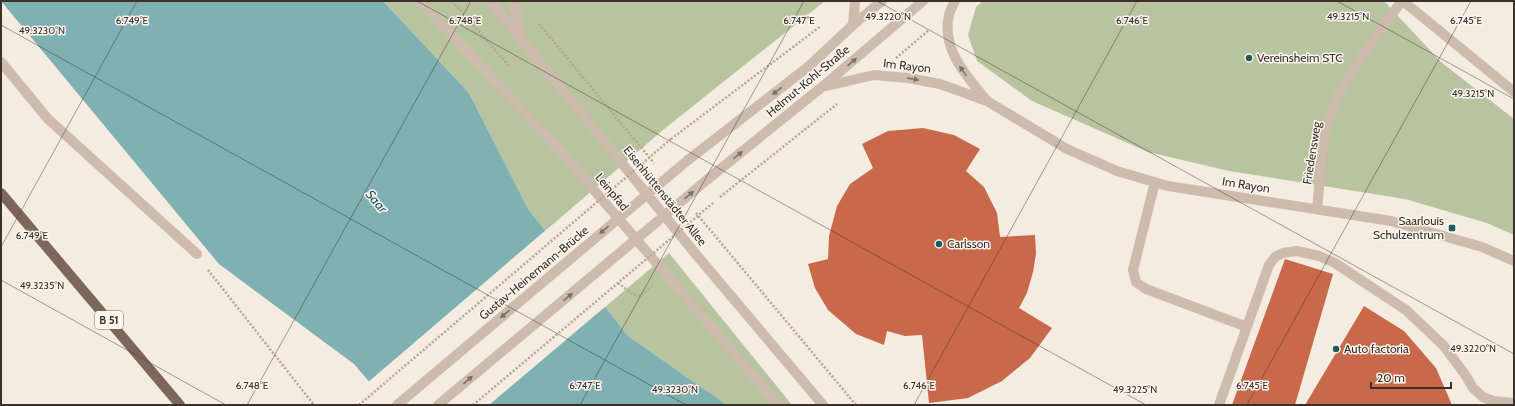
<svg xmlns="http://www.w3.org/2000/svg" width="1515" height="406" font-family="Cabin,sans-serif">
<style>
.green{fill:#b8c4a0}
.water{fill:#7fb0b2}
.pier{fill:#f4ebe1}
.building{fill:#c8694b}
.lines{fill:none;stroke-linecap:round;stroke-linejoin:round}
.path{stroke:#b9a596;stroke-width:2.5;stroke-dasharray:2 2;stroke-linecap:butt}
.minor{stroke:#cdbbac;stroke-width:10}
.major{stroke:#7d675c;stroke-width:10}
.path-bridge{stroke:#b9a596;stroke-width:2.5;stroke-dasharray:2 2;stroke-linecap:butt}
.minor-bridge{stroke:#cdbbac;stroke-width:10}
.oneway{fill:#7d6f65}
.ticks{fill:none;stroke:#3b302b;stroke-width:1;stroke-opacity:0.45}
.poi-dot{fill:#1f5a5e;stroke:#fbf5ee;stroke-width:1.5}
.labels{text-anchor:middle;stroke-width:3;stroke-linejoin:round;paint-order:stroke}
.shield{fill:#fbf5ee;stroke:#756b66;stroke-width:1}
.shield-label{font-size:11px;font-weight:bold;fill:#3b302b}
.poi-label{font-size:12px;fill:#3b302b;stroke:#fbf5ee;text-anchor:start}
.street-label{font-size:12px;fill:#3b302b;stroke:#fbf5ee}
.water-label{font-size:13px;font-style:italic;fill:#1f5a5e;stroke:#fbf5ee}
.ticks-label{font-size:10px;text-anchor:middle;fill:#3b302b;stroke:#fbf5ee;stroke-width:3;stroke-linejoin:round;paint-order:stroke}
</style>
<rect width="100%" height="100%" fill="#f4ebe1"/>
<path class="green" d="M383,1H825L663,130L545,231L528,209L469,93Z
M983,1H1384L1441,62L1514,119V235L1487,223L1405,199L1229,171L1148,152L1032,101L977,61L968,35L976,7Z
M669,253L792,405H727L628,336L605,307Z"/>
<path class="water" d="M1,1H383L469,93L528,209L628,336L727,405H389L354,364L219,264Z"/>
<path class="pier" d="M547,229L606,306L489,405H386L367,383Z"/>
<path class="building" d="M923,128L954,135L980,149L966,171L984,187L997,213L1000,237L1035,235L1036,254L1033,272L1027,293L1019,308L1052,328L1030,358L1002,381L968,398L929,403L922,335L905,336L887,331L884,345L856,334L828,310L815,288L808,264L828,259L829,236L837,206L850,184L873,168L862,144L888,131Z
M1285,259L1333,274L1295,405H1232Z
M1364,306L1404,331L1436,368L1452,405H1305Z"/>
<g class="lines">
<path class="path" d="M452,1L510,67
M539,24L654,163
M896,58L929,30
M671,139L821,26
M720,197L837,104
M696,213L856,405
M208,270L314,405
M618,283L634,295L640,296L652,286"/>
<path class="minor" d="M420,1L564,155L778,405
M490,1L694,252L823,405
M514,1L522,40
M955,1C953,5 950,10 949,15C941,50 967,76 987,101
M1403,1L1514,92
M853,25L855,1
M1,62L48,119L197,254
M822,87L874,75L908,78L940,84L987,101L1067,149L1117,171L1168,186L1391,221L1482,247L1514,261
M688,160L808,67L853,25L882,1
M708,179L822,87L923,1
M1155,182L1133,270L1136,282L1146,289L1247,327
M1317,209C1320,183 1320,155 1326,130C1337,84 1374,38 1402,1
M1219,405L1269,265L1275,257L1283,253L1297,251L1319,256L1335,263L1406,310L1444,346L1466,376L1473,388L1483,397L1493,401L1514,403"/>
<path class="major" d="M1,193L180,405"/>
<path class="path-bridge" d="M359,405L671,139
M473,405L713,203"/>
<path class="minor-bridge" d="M397,405L688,160
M438,405L708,179"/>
</g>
<defs><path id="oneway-solid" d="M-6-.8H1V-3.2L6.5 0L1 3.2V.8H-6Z"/></defs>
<g class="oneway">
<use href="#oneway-solid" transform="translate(852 62) rotate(-40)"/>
<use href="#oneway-solid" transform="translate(963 71) rotate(-126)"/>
<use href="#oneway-solid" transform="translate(913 79) rotate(10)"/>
<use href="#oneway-solid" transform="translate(777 91) rotate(142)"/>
<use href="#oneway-solid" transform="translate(738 155) rotate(-39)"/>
<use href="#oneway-solid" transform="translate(689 195) rotate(-40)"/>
<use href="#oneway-solid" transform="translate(604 230) rotate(140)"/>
<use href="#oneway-solid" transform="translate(568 297) rotate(-40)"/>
<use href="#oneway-solid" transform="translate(505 314) rotate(140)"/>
<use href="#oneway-solid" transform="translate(468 380) rotate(-40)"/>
</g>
<path class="ticks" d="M417,1L1146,405M877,1L1514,354M1337,1L1514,99M1,25L686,405M1,247L137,1M1,280L226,405M247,405L471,1M580,405L804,1M914,405L1137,1M1247,405L1471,1"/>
<g class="poi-dot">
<circle cx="1249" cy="58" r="4"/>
<rect x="1448" y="224" width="8" height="8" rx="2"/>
<circle cx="939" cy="244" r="4"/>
<circle cx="1336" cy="349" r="4"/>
</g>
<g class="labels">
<rect class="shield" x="95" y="311" width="28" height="18" rx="3"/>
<g class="shield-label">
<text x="109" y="324">B 51</text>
</g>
<g class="poi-label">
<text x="1257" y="62">Vereinsheim STC</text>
<text x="1444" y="225" text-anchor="end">Saarlouis<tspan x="1444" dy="14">Schulzentrum</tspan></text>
<text x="947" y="248">Carlsson</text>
<text x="1344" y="353">Auto factoria</text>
</g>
<g class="street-label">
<text transform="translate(907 66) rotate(7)" y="4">Im Rayon</text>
<text transform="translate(808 81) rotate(-40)" y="4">Helmut-Kohl-Straße</text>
<text transform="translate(1312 153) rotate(-81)" y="4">Friedensweg</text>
<text transform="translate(1246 185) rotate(9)" y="4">Im Rayon</text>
<text transform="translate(612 192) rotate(50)" y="4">Leinpfad</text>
<text transform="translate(665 196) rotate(51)" y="4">Eisenhüttenstädter Allee</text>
<text transform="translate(534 273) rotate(-40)" y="4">Gustav-Heinemann-Brücke</text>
</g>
<g class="water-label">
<text transform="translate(377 201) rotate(49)" y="5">Saar</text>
</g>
</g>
<g class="ticks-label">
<text x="1348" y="20">49.3215°N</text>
<text x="888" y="20">49.3220°N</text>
<text x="132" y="24">6.749°E</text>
<text x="465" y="24">6.748°E</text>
<text x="799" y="24">6.747°E</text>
<text x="1132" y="24">6.746°E</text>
<text x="1466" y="24">6.745°E</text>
<text x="42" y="34">49.3230°N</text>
<text x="1473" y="97">49.3215°N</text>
<text x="32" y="239">6.749°E</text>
<text x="42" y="289">49.3235°N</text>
<text x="1473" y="352">49.3220°N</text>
<text x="252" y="389">6.748°E</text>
<text x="585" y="389">6.747°E</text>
<text x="919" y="389">6.746°E</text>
<text x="1252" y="389">6.745°E</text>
<text x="675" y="393">49.3230°N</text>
<text x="1135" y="393">49.3225°N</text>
</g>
<rect width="1515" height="406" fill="none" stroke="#3b302b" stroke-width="4"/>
<path d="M1371 382v6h80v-6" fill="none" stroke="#3b302b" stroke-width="2"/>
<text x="1377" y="382" font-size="12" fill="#3b302b" stroke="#fbf5ee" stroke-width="3" paint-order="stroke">20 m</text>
</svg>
